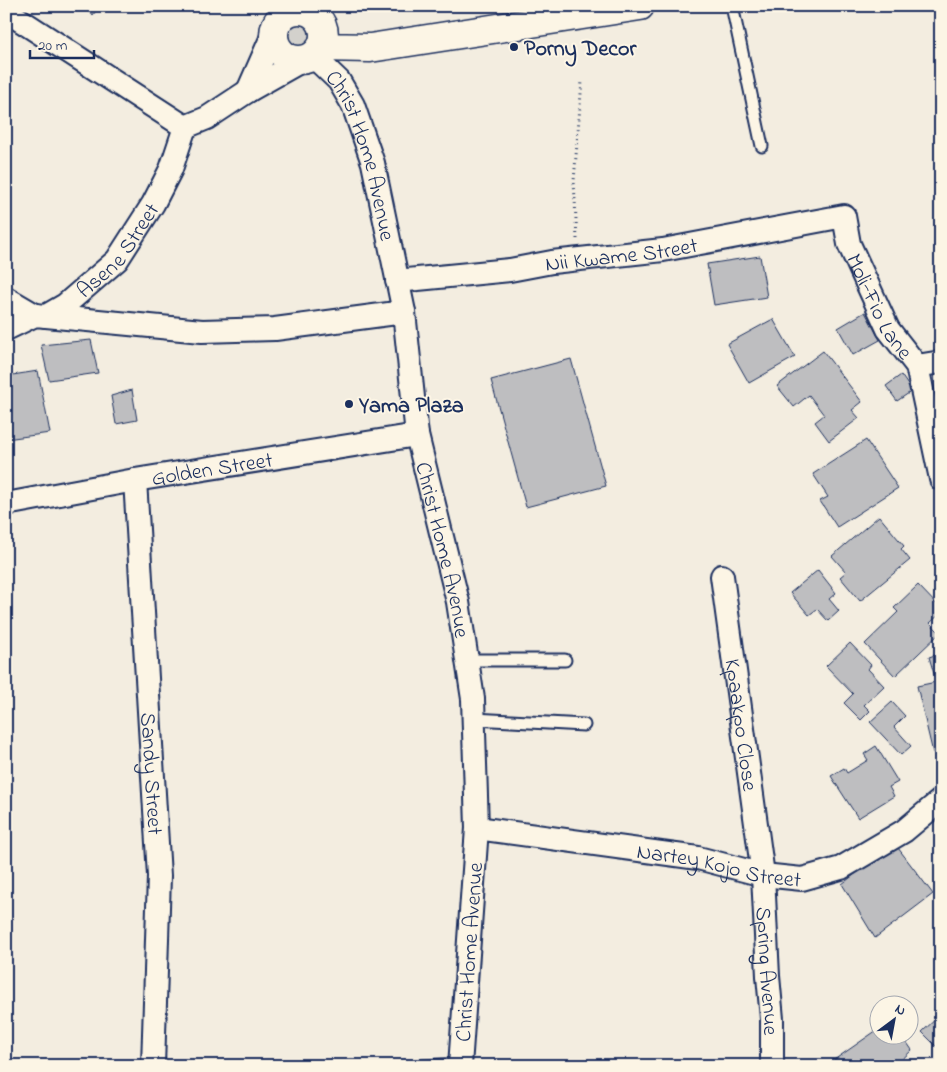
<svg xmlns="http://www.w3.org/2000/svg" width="947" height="1072" font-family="'Indie Flower',sans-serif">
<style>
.green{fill:#d3d1cc;stroke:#778095}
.building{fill:#bebec0;stroke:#1b2f5e}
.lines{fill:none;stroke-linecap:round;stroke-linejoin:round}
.lane-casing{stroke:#1b2f5e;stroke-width:15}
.street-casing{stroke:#1b2f5e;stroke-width:26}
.secondary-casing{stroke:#1b2f5e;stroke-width:31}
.path{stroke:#1b2f5e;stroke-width:3;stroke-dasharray:1 4;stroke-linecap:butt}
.lane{stroke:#fcf5e5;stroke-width:11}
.street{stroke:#fcf5e5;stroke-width:22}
.secondary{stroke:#fcf5e5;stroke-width:28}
.poi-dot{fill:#1b2f5e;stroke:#fcf5e5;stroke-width:2}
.labels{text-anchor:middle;stroke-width:4;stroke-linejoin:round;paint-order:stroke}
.poi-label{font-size:22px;font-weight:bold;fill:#1b2f5e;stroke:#fcf5e5;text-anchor:start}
.street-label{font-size:22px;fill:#1b2f5e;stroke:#fcf5e5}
</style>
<rect width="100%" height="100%" fill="#f3ede0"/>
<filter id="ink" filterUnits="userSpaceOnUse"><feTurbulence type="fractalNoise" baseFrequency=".02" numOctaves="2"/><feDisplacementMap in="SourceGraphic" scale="10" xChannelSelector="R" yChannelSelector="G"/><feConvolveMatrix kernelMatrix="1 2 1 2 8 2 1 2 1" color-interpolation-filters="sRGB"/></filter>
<g filter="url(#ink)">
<path class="green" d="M284 35a14 14 0 1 1 28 0a14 14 0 1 1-28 0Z"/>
<path class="building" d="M79,6H99L93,15Z
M760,256L767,297L714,305L707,264Z
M865,312L880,340L853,355L838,328Z
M773,319L795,357L749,383L727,344Z
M91,340L98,373L49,380L41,345Z
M823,351L862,402L852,410L859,418L829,441L815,422L824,415L809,395L794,407L777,386Z
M571,359L606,486L526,507L491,380Z
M38,371L50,433L6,439V376Z
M901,375L912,391L897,401L886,386Z
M132,390L137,420L116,424L111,396Z
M866,440L898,488L837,527L820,501L828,497L813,474Z
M879,516L904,546L901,549L910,560L860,601L840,577L846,572L832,556Z
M818,570L836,593L829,599L839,611L828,621L817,609L809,615L790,593Z
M918,585L941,609V613L930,623L940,633L895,676L865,644L898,612L894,608Z
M850,643L871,665L868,669L884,686L864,705L870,711L861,720L844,703L853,694L826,666Z
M941,653V675L935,677L929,657Z
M941,681V752L933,753L917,686Z
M892,702L905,716L894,727L911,746L901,755L870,722Z
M876,746L898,782L889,787L894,796L858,818L831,776L844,768L847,773L868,760L864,754Z
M895,844L933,894L875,938L842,884Z
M941,1014V1051L922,1032Z
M880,1028V1034H901L912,1050L895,1066H839L834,1060Z"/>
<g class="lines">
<g class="lane-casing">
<path id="lane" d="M732,6L762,146
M467,660H565
M474,719L584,725
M423,1066L460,1064"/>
</g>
<g class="street-casing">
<g id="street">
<path d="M6,11L185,127"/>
<path id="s1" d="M313,56L339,81L353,105L373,163L404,312L417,435L458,602L473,699L477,828L460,1066"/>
<path d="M248,91L274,32"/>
<path d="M185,127L207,118L248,91L303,60"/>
<path id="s2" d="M397,281L510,270L552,262L663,250L844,216L849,244L888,329L917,366L941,479"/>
<path d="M6,298L35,315"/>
<path d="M46,316L202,331L275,329L404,312"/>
<path id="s3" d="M6,329L35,315L46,316L65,305L117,260L153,204L171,169L185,127"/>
<path d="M917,366L941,362"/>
<path id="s4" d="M135,480L159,876L153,1066"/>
<path id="s5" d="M6,504L135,480L417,435"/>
<path id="s6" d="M722,576L763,875L768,976L772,1019V1066"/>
<path id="s7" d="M477,828L698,858L763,875L802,879L841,868L904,831L941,800"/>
</g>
</g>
<g class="secondary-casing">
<path id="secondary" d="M274 35a25 25 0 1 1 50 0a25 25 0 1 1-50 0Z
M321,47L370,48L640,6"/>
</g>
<path class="path" d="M577,239L574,181L582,81"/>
<use href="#lane" class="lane"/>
<use href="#street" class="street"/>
<use href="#secondary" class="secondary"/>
</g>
</g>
<g class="poi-dot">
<circle cx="514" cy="47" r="5"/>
<circle cx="349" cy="404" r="5"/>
</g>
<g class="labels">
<g class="poi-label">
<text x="524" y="55">Porny Decor</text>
<text x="359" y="412">Yama Plaza</text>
</g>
<g class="street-label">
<text dy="8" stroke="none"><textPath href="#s1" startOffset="114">Christ Home Avenue</textPath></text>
<text dy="8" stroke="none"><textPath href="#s3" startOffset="142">Asene Street</textPath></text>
<text dy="8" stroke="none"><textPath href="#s2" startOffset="226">Nii Kwame Street</textPath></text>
<text dy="8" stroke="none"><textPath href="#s2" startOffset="550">Moli-Fio Lane</textPath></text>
<text dy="8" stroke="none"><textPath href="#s5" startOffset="209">Golden Street</textPath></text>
<text dy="8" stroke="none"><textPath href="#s1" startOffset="519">Christ Home Avenue</textPath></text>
<text dy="8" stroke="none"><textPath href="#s6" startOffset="150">Kpaakpo Close</textPath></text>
<text dy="8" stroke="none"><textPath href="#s4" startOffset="294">Sandy Street</textPath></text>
<text dy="8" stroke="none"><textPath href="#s7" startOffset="245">Nartey Kojo Street</textPath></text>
<text transform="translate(468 952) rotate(-86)" y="8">Christ Home Avenue</text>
<text dy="8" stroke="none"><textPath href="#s6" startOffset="398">Spring Avenue</textPath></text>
</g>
</g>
<rect width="947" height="1072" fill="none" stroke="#fcf5e5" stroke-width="25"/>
<rect x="12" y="12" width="922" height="1047" fill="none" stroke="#1b2f5e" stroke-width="2" filter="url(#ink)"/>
<g transform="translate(894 1020) rotate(32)"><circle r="24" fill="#fcf5e5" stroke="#a2a6af"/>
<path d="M0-4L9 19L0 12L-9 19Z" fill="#1b2f5e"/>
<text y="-8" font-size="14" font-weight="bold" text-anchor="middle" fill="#1b2f5e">N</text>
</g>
<path d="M30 50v8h64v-8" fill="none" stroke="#1b2f5e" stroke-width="2.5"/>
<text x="38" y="50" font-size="15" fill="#1b2f5e" stroke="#fcf5e5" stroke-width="4" paint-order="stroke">20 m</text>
</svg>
